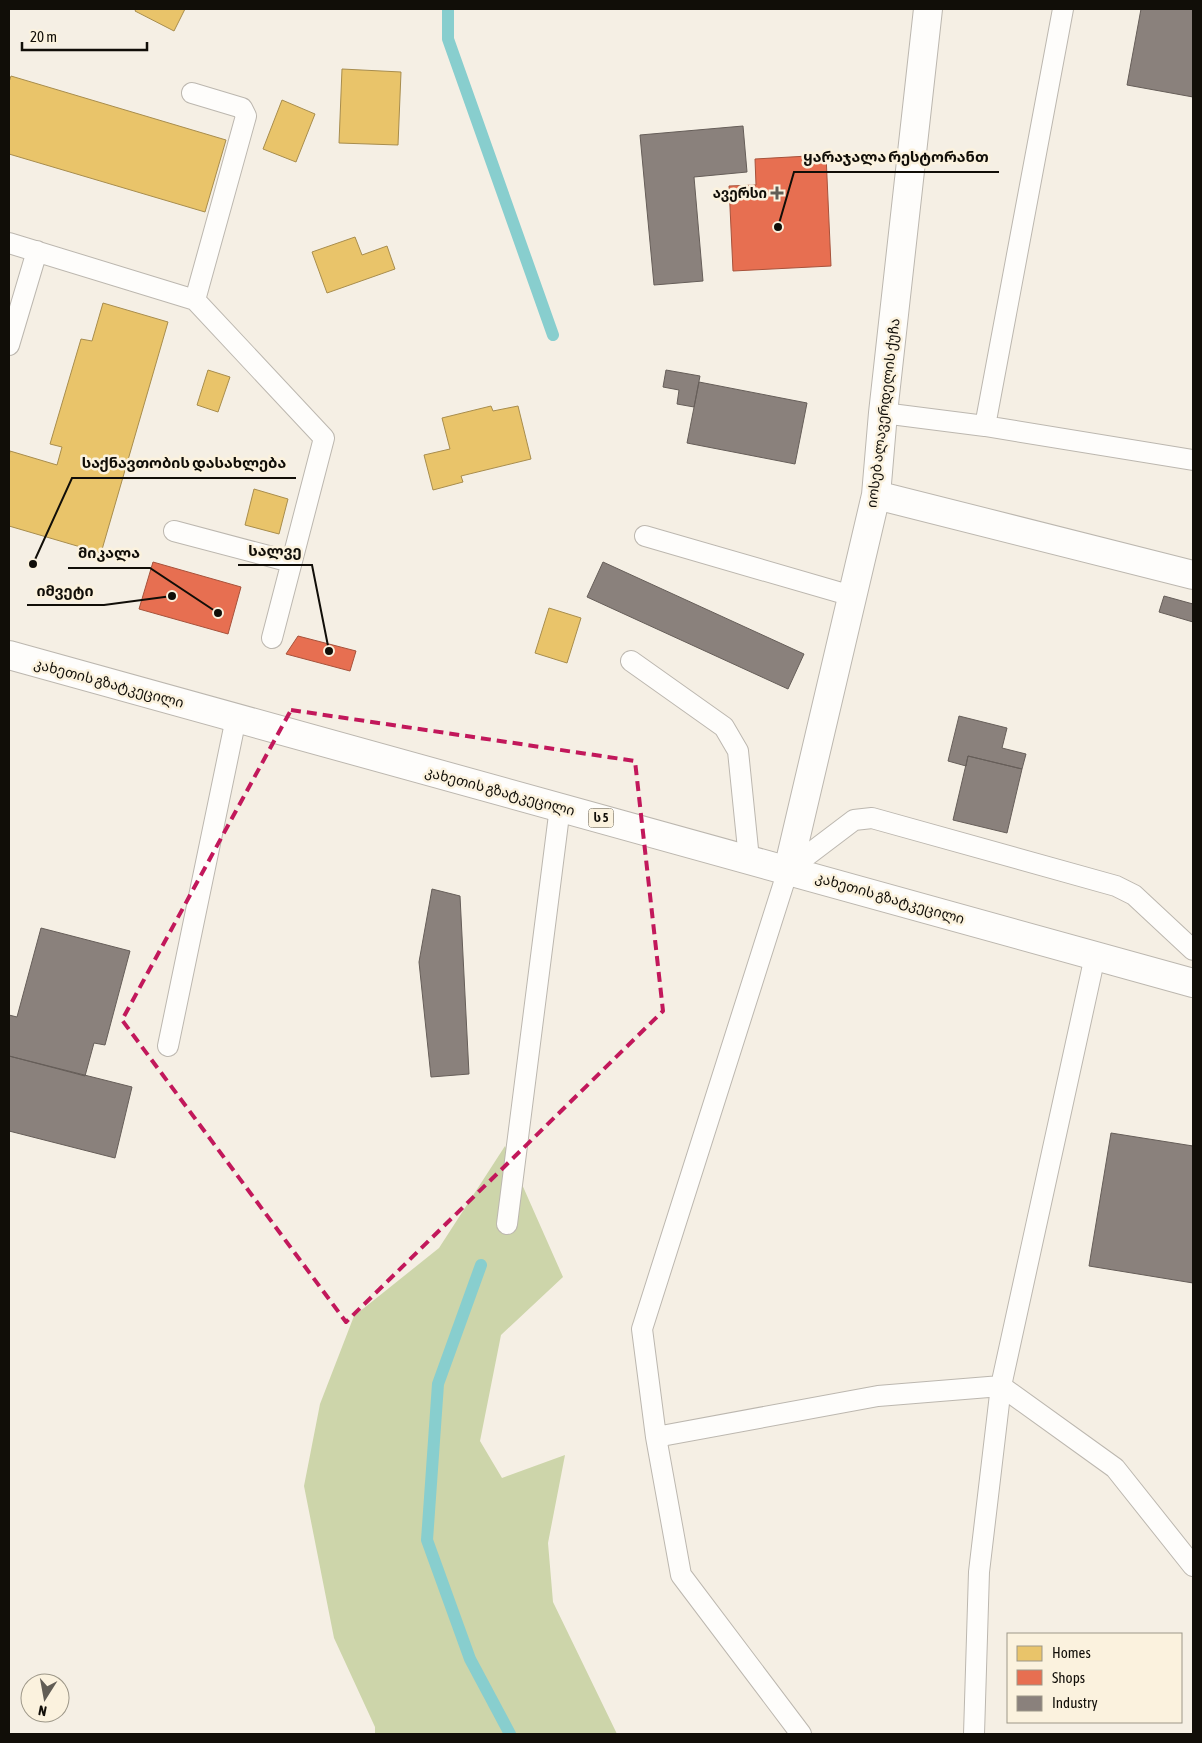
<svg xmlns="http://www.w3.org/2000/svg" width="1202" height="1743" font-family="'Asap Condensed','Noto Sans Georgian',sans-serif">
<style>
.forest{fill:#cdd5aa}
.homes{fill:#e9c46a;stroke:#a88d4d}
.shops{fill:#e76f51;stroke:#a7523b}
.industry{fill:#8a817c;stroke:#665e59}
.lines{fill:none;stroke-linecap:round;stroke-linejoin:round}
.stream{stroke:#88cece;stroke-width:12}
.service-casing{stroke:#bcb7af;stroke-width:22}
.minor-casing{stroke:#bcb7af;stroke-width:30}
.trunk-casing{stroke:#bcb7af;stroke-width:30}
.service{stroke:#fefdfb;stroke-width:20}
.minor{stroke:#fefdfb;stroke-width:28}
.trunk{stroke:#fefdfb;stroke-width:28}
.marked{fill:none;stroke:#c2185b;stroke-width:4;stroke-dasharray:10 6;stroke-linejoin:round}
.poi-dot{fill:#615d55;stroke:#fbf2de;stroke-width:2}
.labels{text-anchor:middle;stroke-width:5;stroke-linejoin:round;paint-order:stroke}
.shield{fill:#fbf2de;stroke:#575248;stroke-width:1}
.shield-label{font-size:12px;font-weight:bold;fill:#110e08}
.poi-label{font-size:14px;font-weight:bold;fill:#110e08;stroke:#fbf2de;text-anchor:end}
.street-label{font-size:14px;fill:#110e08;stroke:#fbf2de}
.leader{fill:none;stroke:#110e08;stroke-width:2}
.callout-dot{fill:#110e08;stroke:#fbf2de;stroke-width:2}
.callout-label{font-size:15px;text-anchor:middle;font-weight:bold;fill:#110e08;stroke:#fbf2de;stroke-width:5;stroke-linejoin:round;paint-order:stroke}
</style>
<rect width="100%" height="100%" fill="#f5efe4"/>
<path class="forest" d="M505,1146L563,1277L501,1335L480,1441L502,1478L565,1455L548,1543L553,1602L617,1734H375V1727L334,1638L304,1486L320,1404L354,1316L439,1248Z"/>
<path class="homes" d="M136,9H185L174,31L135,11Z
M342,69L401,72L398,145L339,143Z
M11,76L226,140L205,212L9,154V82Z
M282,100L315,114L296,162L263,149Z
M355,237L362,255L387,246L395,269L327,293L312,252Z
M103,303L168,322L101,553L9,526V457L10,451L57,465L62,447L50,444L81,339L92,341Z
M208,370L230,377L218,412L197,405Z
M491,406L493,411L518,406L531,459L461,476L463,482L433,490L424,455L450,449L442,418Z
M254,489L288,499L279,534L245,525Z
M549,608L581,618L567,663L535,653Z"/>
<path class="shops" d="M826,155L831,266L733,271L729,186L756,185L755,159Z
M153,562L241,587L228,634L139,609Z
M298,636L356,651L350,671L286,654Z"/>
<path class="industry" d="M1141,9H1193V97L1127,85Z
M743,126L747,172L694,177L703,281L654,285L640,135Z
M666,370L700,376L694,407L677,404L679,390L663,387Z
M699,382L807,403L795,464L687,443Z
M603,562L804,654L788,689L587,597Z
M1164,596L1193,604V622L1159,612Z
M959,716L1007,728L1002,748L1026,754L1022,769L968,756L966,766L948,761Z
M968,756L1022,769L1007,833L953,820Z
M432,889L460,896L469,1074L431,1077L419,962Z
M41,928L130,951L105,1045L94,1043L85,1076L9,1056V1015L17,1017Z
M9,1056L132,1087L115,1158L9,1131Z
M1111,1133L1193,1146V1283L1089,1266Z"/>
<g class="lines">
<path class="stream" d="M448,9V39L553,335
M481,1265L438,1384L427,1540L470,1659L510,1734"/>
<g class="service-casing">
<path id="service" d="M192,93L242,108L246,116L195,300
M9,243L195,300L324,438L272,638
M9,345L37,251
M883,413L985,426L1193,460
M985,426L1063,9
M174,531L291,562
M645,536L852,596
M631,661L724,727L738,751L749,859
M168,1046L236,718
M507,1224L560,807
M656,1437L878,1396L1001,1386L1115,1468L1193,1566
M801,1734L681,1575L656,1437L642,1329L788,870L854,820L872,818L1116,886L1134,895L1193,950
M974,1734L979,1572L1001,1386L1095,956"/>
</g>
<g class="minor-casing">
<path id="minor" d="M876,495L1193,575
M788,870L876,495L883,413L928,9"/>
</g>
<g class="trunk-casing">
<path id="trunk" d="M9,655L1193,983"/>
</g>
<use href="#service" class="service"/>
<use href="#minor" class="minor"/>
<use href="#trunk" class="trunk"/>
</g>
<path class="marked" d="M291,710L635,761L663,1011L346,1322L122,1020Z"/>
<path class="poi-dot" d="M774.5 185.5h5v5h5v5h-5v5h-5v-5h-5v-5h5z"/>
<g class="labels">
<rect class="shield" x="588.5" y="808.5" width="25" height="19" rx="4"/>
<g class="shield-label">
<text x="601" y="822">ს 5</text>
</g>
<g class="poi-label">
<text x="767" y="198">ავერსი</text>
</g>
<g class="street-label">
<text transform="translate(883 413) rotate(-83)" y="5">იოსებ ალავერდელის ქუჩა</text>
<text transform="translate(109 683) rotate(15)" y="5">კახეთის გზატკეცილი</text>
<text transform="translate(500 791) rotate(15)" y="5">კახეთის გზატკეცილი</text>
<text transform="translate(890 898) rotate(16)" y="5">კახეთის გზატკეცილი</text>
</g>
</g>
<path class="leader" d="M778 227L794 172H999M33 564L72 478H296M329 651L312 565H238M218 613L150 568H68M172 596L104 605H27"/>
<g class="callout-dot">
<circle cx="778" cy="227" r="5"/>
<circle cx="33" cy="564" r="5"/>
<circle cx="329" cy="651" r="5"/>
<circle cx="218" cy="613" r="5"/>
<circle cx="172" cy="596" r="5"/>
</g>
<g class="callout-label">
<text x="896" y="162">ყარაჯალა რესტორანთ</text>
<text x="184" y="468">საქნავთობის დასახლება</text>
<text x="275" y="556">სალვე</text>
<text x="109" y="558">მიკალა</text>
<text x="65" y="596">იმვეტი</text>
</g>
<rect width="1202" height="1743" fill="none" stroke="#110e08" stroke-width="20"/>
<rect x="1007" y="1633" width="175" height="90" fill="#fbf2de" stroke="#9d9788"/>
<rect x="1017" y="1646" width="25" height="15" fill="#e9c46a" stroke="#9d9788"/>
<text x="1052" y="1658" font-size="15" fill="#110e08">Homes</text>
<rect x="1017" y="1670" width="25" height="15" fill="#e76f51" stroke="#9d9788"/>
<text x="1052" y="1683" font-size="15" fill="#110e08">Shops</text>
<rect x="1017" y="1696" width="25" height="15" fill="#8a817c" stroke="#9d9788"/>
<text x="1052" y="1708" font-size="15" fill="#110e08">Industry</text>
<g transform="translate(45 1698) rotate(191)"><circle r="24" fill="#fbf2de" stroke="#9d9788"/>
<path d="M0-4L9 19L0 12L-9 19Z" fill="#615d55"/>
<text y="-8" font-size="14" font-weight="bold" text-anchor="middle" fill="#110e08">N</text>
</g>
<path d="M22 42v8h125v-8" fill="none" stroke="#110e08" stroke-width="2.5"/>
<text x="30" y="42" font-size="15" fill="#110e08" stroke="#fbf2de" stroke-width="4" paint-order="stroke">20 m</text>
</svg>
